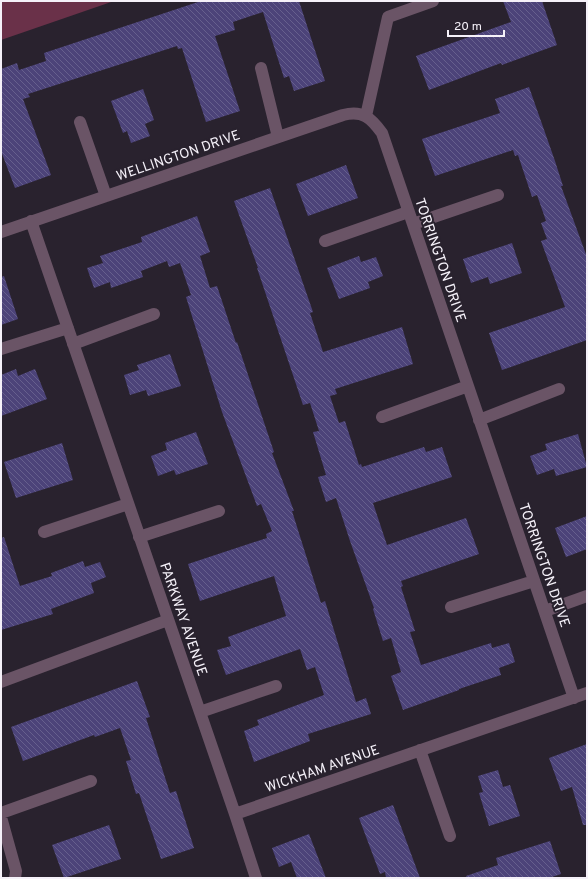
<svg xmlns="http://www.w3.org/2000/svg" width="588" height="879" font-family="Overpass,sans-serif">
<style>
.grass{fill:#6a3149}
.building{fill:url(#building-back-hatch)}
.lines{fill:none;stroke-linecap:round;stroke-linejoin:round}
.minor{stroke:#6a5466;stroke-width:12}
.labels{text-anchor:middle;stroke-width:4;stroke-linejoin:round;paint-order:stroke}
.street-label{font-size:14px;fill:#f5f1f9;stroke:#29222e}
</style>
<defs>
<pattern id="building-back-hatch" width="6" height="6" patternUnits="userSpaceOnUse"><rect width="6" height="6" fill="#4c4379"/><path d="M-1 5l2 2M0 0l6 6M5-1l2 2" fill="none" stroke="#665f8d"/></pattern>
</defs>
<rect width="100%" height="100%" fill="#29222e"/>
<path class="grass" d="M1,1H114L1,40Z"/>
<path class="building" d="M201,1H299L325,81L294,91L289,76L284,78L263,12L233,22L235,30L215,36L240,111L206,122L182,48L178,49L177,46L28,94L30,97L23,99L51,175L15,188L1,151V69L17,63L19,70L46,61L44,53Z
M503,1H542L557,45L502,65L501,63L429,90L416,56L511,22Z
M529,87L555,161L563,186H561L587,257V340L502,370L489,333L565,307L541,241L547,239L541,223L546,221L537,195L532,197L518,155L515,156L513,150L435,176L422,139L500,113L495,99Z
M143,89L154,120L145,124L150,136L131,143L127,131L123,133L111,101Z
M346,165L358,198L308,216L296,184Z
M270,188L313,312L310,313L323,352L402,327L413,364L335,389L337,394L330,396L339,423L345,421L359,465L361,464L362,467L424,447L426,452L442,447L452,477L373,503L387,545L466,518L479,554L401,581L403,586L401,587L415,631L410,632L421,665L491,643L492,648L509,643L515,662L499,668L501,675L459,689V690L403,710L391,676L401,672L391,638L383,641L373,609L374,608L350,541L336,498L326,502L318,477L326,475L313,432L319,431L310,403L303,405L257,268H258L234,201Z
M197,216L210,252L200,256L210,288L217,286L236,343L237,342L274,452L272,453L294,511H292L321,603L325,601L356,702L366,698L371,714L308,734L310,741L254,762L244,731L259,725L257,720L324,695L315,667L307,670L300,649L226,675L217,650L231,646L228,637L286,616L274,576L200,601L188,564L267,538L266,534L272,531L261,504L257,506L222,412L186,297L191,295L180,263L169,267L167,261L141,271L143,277L111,288L110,282L94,288L87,268L103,263L100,256L142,242L141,237Z
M512,243L522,273L490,284L488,277L471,283L463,259Z
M359,256L361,262L376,257L383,276L368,282L370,288L339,299L327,268Z
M4,276L18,319L1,325V277Z
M170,354L181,386L148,396L146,390L130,395L124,375L139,370L137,365Z
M16,369L18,376L35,369L47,399L1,416V375Z
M196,432L208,464L176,475L174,470L158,476L151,456L167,450L165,443Z
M578,434L587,467L556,476L554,469L537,475L530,456L547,450L545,444Z
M62,443L73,480L16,498L4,462Z
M587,516V549L566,557L555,528Z
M4,537L20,586L52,576L51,573L83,561L85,567L100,562L106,577L91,583L94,593L51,609L53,614L1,630V538Z
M137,681L150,717L146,718L170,793L176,791L194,848L161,859L139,793L136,794L126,761L131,760L120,728L95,737L94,735L23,761L11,727Z
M587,744V825H583L572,787L561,791L549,758Z
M498,770L503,787L510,785L520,816L489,826L479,793L483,792L478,776Z
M393,805L420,878H386L385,872L380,874L359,818Z
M109,825L121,859L64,878L52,845Z
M309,834L326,878H297L291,862L279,867L272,848Z
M550,841L561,874L549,878H467L466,876L498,865L496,858Z"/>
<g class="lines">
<path class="minor" d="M261,68L278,137
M366,116L388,17L433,1
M80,122L106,196
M31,221L235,814L256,878
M413,224L498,195
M1,232L343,115C363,110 371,118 382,133L574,698
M325,241L408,212
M73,344L154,314
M1,349L68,328
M382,417L468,386
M479,420L559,389
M44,532L128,504
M139,537L219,511
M451,607L534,581
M545,611L587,596
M1,682L168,620
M200,712L276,686
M420,750L450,836
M1,813L91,781
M235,814L587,693
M1,817L16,871L15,878"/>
</g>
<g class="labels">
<g class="street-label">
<text transform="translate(178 155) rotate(-19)" y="5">WELLINGTON DRIVE</text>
<text transform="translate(441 260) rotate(71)" y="5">TORRINGTON DRIVE</text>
<text transform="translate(545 565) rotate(71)" y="5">TORRINGTON DRIVE</text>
<text transform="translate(184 619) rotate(71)" y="5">PARKWAY AVENUE</text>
<text transform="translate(322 768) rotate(-19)" y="5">WICKHAM AVENUE</text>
</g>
</g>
<rect width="588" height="879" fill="none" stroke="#f5f1f9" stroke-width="4"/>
<path d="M448 30v6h56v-6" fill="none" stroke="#f5f1f9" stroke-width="2"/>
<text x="454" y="30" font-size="12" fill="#f5f1f9" stroke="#29222e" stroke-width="3" paint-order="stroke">20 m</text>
</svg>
